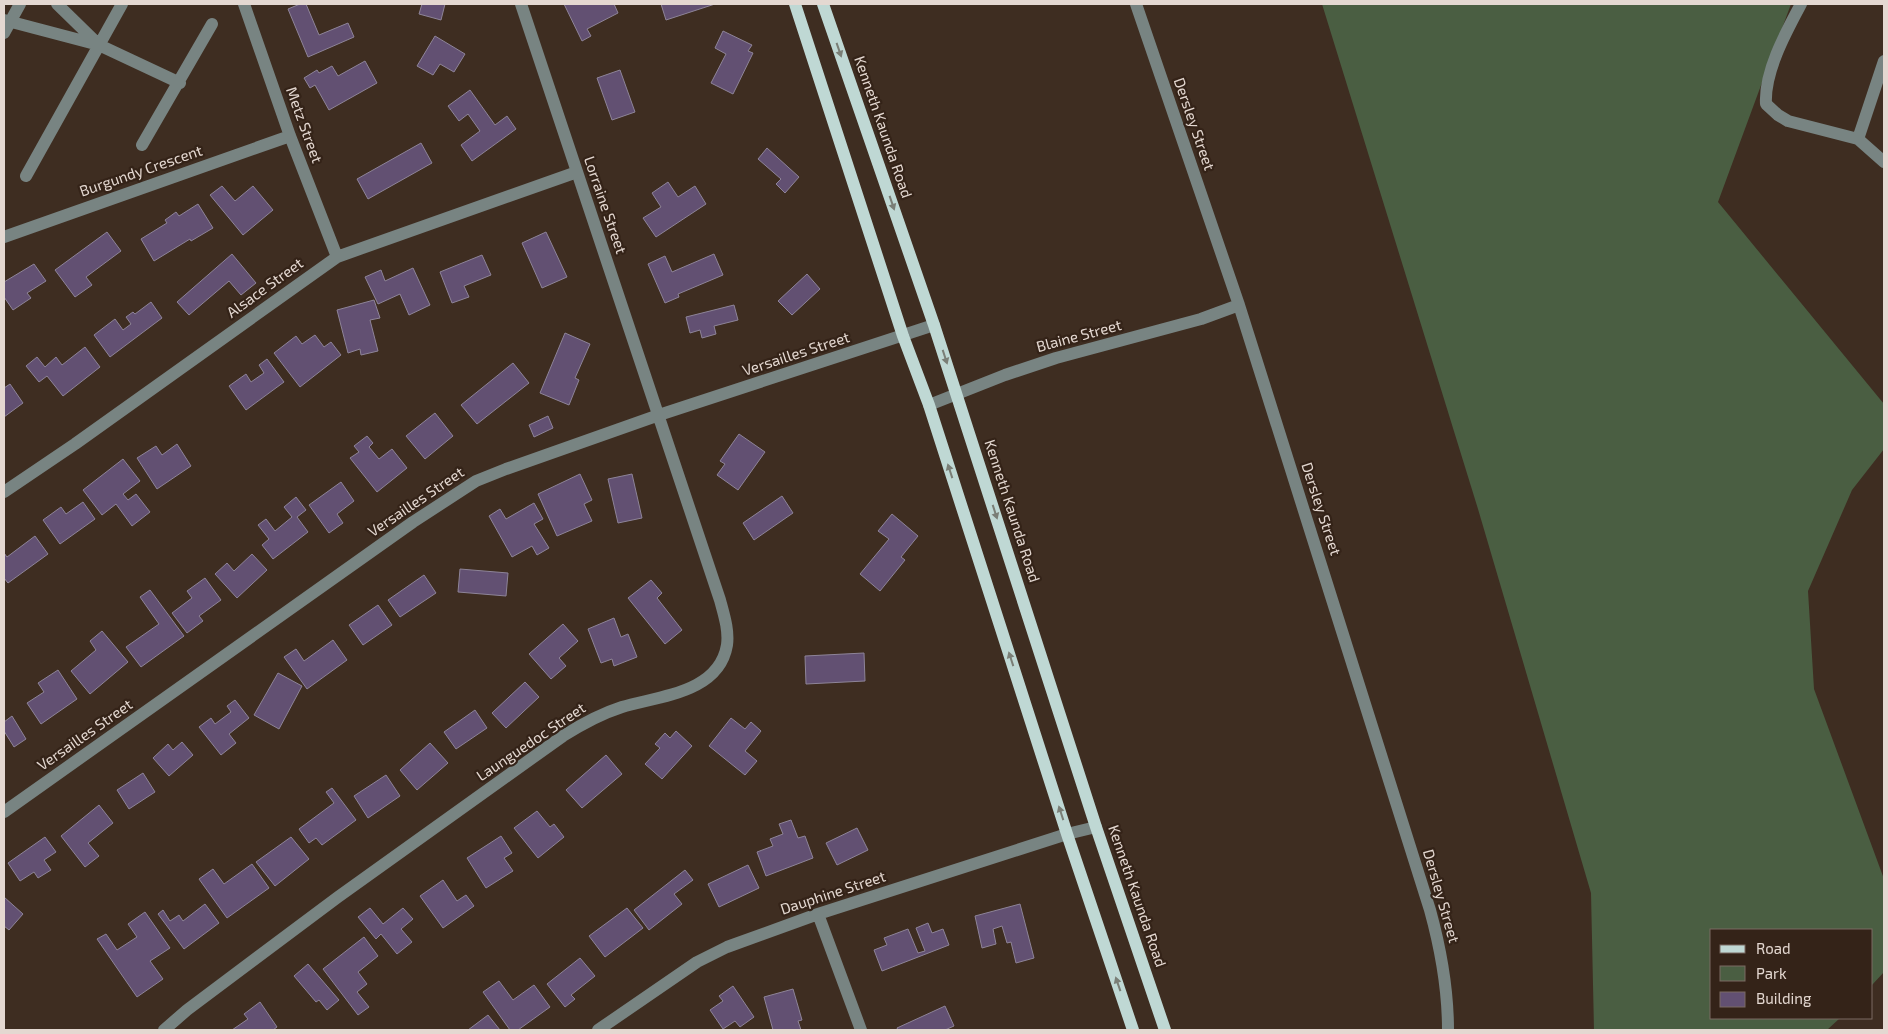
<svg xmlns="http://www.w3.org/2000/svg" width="1888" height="1034" font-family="'Exo 2',sans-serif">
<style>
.green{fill:#4a5e42}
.building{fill:#625072;stroke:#8e8498}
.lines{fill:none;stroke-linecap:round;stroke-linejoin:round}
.minor{stroke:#788482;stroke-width:12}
.major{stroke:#bfd8d4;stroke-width:12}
.oneway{fill:#7a7e76}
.labels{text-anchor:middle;stroke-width:4.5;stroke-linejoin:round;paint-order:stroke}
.street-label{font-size:15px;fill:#e4d8d1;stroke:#342318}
</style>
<rect width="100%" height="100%" fill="#3e2d21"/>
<path class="green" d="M1322,4H1791L1718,202L1884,404V449L1852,490L1808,591L1814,689L1884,879V972L1872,985V930H1712V1018H1840L1827,1030H1594L1591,893L1478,509Z"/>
<path class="building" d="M300,4H306L319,35L348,23L354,37L308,57L288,9Z
M422,4H445L441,20L419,14Z
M564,4H614L618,13L587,29L591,36L582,41Z
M661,4H715L666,20Z
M723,31L752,45L748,51L753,53L733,94L711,83L726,54L715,48Z
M435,36L465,54L454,72L440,64L433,75L417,66Z
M365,61L377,83L329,110L315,85L310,88L304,78L317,70L319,73L332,66L338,76Z
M620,70L635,112L612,120L597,78Z
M470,90L495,125L507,116L516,129L472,161L461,145L480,131L468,114L459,121L448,106Z
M421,143L432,163L368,199L357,179Z
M767,148L799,177L785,193L776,184L781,179L758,159Z
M668,182L678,197L695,186L706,204L656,237L643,218L661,207L652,193Z
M222,186L235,201L253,186L273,210L243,235L210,195Z
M198,204L213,228L191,241L190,239L154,261L141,239L167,223L165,220L176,212L179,216Z
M107,232L121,251L86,277L92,285L75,297L55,270Z
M546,232L567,277L542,288L522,243Z
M232,254L256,283L241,295L229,281L189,315L177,302Z
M714,254L723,275L678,294L679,297L665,303L648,264L665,256L672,272Z
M482,255L491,275L464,286L469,297L452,303L440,272Z
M34,264L46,281L27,293L31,298L13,310L4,297V282Z
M413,268L430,305L409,315L400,294L378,304L365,277L381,270L385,281Z
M807,274L820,289L792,315L778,301Z
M374,300L380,318L370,320L378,351L361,355L360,349L348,353L337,310Z
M151,302L162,318L110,357L94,335L115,319L123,330L131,324L126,317L133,312L135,314Z
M734,305L738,320L714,326L716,334L702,338L700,330L690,333L686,317Z
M565,333L590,344L575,378L579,380L569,405L540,393Z
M315,335L324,347L331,342L341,355L300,387L274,353L296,336L302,344Z
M85,347L100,367L63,396L47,376L39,382L26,366L37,357L45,367L56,357L62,365Z
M267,359L284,382L246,410L229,386L246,374L251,382L264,373L259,365Z
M513,363L529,383L477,424L461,405Z
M10,384L23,403L4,417V388Z
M435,413L453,436L425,459L406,436Z
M548,416L553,428L534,437L529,425Z
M739,434L765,452L738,490L717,475L725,464L720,461Z
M367,436L373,443L369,447L379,459L392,449L407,468L377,492L350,458L359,452L354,446Z
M177,444L191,466L157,489L137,458L156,446L162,455Z
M123,459L140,481L123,494L128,500L136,494L150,512L132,526L116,504L102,515L83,490Z
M580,474L592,500L584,504L592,521L557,536L538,494Z
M632,474L642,518L618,523L608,479Z
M341,482L354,501L337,514L343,523L329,533L309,505Z
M782,496L793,513L754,540L743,523Z
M296,497L306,510L297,517L308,532L273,559L262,545L269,539L258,525L266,519L275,531L292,517L284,507Z
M83,502L95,519L60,544L43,520L61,507L66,514Z
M534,503L543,519L534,524L549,548L537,555L532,546L512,557L489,516L500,509L506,519Z
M892,514L918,536L901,557L905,560L880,591L860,574L889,539L878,531Z
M35,536L48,554L8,583L4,578V553L7,557Z
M252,554L267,570L237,598L215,574L227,563L234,571Z
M460,569L508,573L506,596L458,592Z
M424,575L436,593L400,617L388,600Z
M205,578L221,600L199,616L203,621L187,633L172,613L192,598L187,591Z
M651,580L662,593L657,598L682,630L665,644L628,598Z
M150,590L184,636L141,667L126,647L159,624L140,597Z
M378,605L392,625L363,645L349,625Z
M614,618L621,637L628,634L637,657L614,666L612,659L601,663L588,629Z
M563,624L578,641L559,658L566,666L551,679L529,654Z
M102,631L128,662L90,694L71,671L96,650L90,641Z
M333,640L347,660L307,689L284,657L296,649L304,661Z
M864,653L865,681L806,684L805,656Z
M58,670L77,699L41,724L27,703L44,692L38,683Z
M278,673L302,686L279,729L254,715Z
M525,682L539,697L506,728L492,713Z
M235,700L249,718L229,734L236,743L221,755L199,727L211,718L215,724L231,712L227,706Z
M475,710L487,728L456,749L444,732Z
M12,716L26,739L14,747L4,731V722Z
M731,718L745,729L751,722L761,731L745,751L757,761L745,775L709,746Z
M676,731L692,746L662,779L645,764L660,748L655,744L665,733L670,738Z
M182,742L193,755L169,776L153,758L168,744L173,750Z
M430,743L448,763L417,790L400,770Z
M606,755L622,774L582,808L566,790Z
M143,773L155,792L129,809L117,790Z
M386,775L400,796L368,818L354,796Z
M332,788L356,820L322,845L316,838L309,843L299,829L334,803L326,792Z
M99,805L113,823L88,843L99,856L85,867L61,836Z
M537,811L550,827L554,824L564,837L538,858L514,828Z
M791,820L798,838L805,836L813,858L766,876L757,852L773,846L770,839L783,834L779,824Z
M857,828L868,850L837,865L826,843Z
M501,836L512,853L504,858L513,871L486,888L467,858Z
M45,837L56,852L44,860L51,870L38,878L34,872L20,881L8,863Z
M291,837L309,859L275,886L256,862Z
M252,864L269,888L227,918L199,879L213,869L224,884Z
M748,865L759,888L719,907L708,884Z
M685,870L693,880L674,894L682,904L649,930L634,910Z
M443,880L457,901L466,895L474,906L443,928L420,896Z
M4,897L23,914L9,930L4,926Z
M205,904L219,923L184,949L158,914L163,910L170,921L179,915L183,921Z
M1020,904L1034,958L1016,963L1011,942L1007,943L1002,926L993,929L996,944L982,948L975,916Z
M370,908L383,924L403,908L413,919L401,929L412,942L397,954L381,934L376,939L358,917Z
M627,908L643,928L605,957L589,936Z
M145,912L170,948L150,961L163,979L137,997L97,939L106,934L117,950L137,937L128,924Z
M928,923L932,933L943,929L949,945L882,971L874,950L887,945L884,938L908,929L918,953L925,951L916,928Z
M364,937L378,956L358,972L367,984L357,992L369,1007L358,1015L323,969Z
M580,958L595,976L571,995L575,999L565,1007L547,984Z
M308,964L339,1000L327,1010L319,1000L316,1002L294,976Z
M499,981L513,1000L534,985L550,1007L518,1030H510L483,992Z
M733,986L754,1017L740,1027L735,1021L723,1029L710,1010L723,1001L719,996Z
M793,989L802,1020L798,1021L801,1030H773L764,997Z
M260,1002L277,1027L273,1030H232L248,1019L244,1014Z
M945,1006L954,1026L945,1030H898L897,1028Z
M488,1015L500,1030H468Z"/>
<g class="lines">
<path class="minor" d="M57,4L97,43
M244,4L290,136L337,257
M1136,4L1239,305L1430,910C1441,950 1448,989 1448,1030
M1801,4C1786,32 1764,72 1766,104L1778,115L1788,121L1858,139L1884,162
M4,20L99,45L180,83
M4,33L20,4
M1858,139L1884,61
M142,145L212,24
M26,176L122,4
M4,237L290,136
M929,405L1005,375L1056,358L1201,319L1239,305
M4,492L75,444L337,257L577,172
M4,812L413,522L476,481L506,469L659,415L934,325
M818,914L861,1030
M164,1030L187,1010L338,897L563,736C582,724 600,714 622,707C659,696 719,693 727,645C729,630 724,615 720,600L521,4
M598,1030L697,962L727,947L818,914L1067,834L1096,827"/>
<path class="major" d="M795,4L903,336L929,405L1067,834L1133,1030
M823,4L934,325L1096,827L1165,1030"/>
</g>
<defs><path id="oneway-solid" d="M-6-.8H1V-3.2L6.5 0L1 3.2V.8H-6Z" transform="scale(1.25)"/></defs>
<g class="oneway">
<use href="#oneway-solid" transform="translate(839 50) rotate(71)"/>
<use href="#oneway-solid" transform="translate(892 203) rotate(71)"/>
<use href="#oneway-solid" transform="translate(945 357) rotate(72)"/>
<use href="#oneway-solid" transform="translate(950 471) rotate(-108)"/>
<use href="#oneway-solid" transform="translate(995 512) rotate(72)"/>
<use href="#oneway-solid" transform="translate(1011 659) rotate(-108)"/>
<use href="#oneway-solid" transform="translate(1061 813) rotate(-108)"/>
<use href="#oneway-solid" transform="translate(1118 984) rotate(-109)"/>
</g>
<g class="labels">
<g class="street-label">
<text transform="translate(1194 124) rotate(71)" y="5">Dersley Street</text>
<text transform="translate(304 125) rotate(70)" y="5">Metz Street</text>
<text transform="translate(883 127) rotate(71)" y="5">Kenneth Kaunda Road</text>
<text transform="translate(141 171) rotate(-19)" y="5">Burgundy Crescent</text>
<text transform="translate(605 205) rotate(71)" y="5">Lorraine Street</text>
<text transform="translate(265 288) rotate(-36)" y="5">Alsace Street</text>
<text transform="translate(1079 336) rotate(-15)" y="5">Blaine Street</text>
<text transform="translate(796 354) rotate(-18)" y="5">Versailles Street</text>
<text transform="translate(416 502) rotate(-34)" y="5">Versailles Street</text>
<text transform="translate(1321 509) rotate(72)" y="5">Dersley Street</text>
<text transform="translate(1012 511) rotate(72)" y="5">Kenneth Kaunda Road</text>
<text transform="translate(85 735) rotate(-35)" y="5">Versailles Street</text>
<text transform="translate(531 742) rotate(-34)" y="5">Launguedoc Street</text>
<text transform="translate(833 893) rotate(-18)" y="5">Dauphine Street</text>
<text transform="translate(1137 896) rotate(71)" y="5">Kenneth Kaunda Road</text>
<text transform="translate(1441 896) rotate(74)" y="5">Dersley Street</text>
</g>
</g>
<rect width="1888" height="1034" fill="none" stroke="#e4d8d1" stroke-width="10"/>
<rect x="1710" y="929" width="162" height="90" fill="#342318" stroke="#7a6b62"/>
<rect x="1720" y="945" width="25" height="8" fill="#bfd8d4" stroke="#7a6b62"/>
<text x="1756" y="954" font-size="15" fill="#e4d8d1">Road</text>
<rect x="1720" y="966" width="25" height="15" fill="#4a5e42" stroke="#7a6b62"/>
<text x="1756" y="979" font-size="15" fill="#e4d8d1">Park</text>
<rect x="1720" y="992" width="25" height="15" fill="#625072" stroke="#7a6b62"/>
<text x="1756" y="1004" font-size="15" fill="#e4d8d1">Building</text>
</svg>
